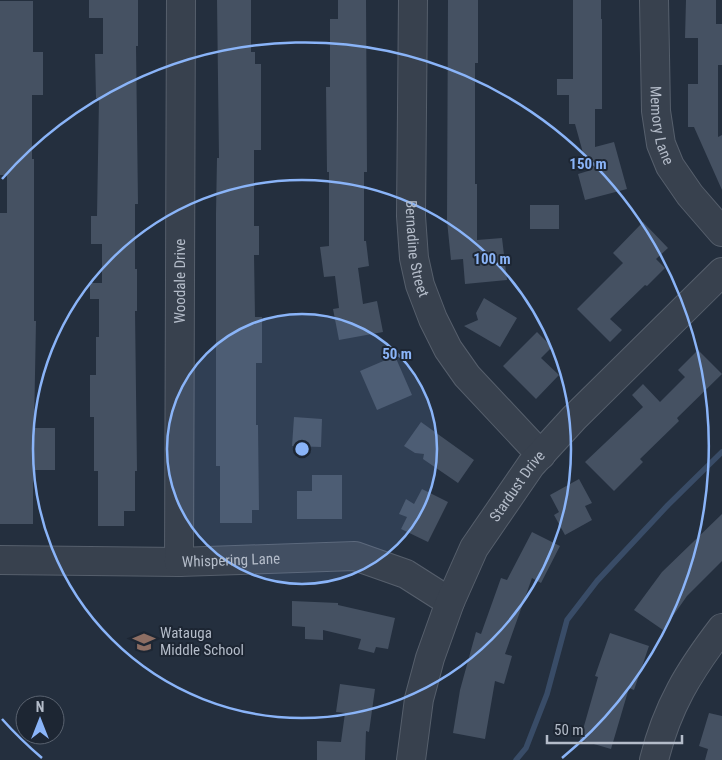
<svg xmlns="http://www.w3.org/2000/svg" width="722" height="760" font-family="'Roboto Condensed',sans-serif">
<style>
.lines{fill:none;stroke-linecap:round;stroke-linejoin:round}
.stream{stroke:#394c67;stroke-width:5.5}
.building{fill:#455162}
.minor-casing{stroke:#565f6c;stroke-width:30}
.minor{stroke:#38414e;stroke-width:28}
.ring{fill:none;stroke:#8ab4f8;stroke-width:2.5}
.labels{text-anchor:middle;stroke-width:4;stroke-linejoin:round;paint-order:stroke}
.street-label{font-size:15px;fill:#b4bcc9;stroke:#1d2633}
.poi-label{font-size:15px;fill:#b4bcc9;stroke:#1d2633;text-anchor:start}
.centre{fill:#8ab4f8;stroke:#1d2633;stroke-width:2.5}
.ring-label{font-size:15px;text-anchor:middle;font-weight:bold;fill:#8ab4f8;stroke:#1d2633;stroke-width:4;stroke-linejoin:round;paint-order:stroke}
</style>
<rect width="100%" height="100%" fill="#242f3e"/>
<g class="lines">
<path class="stream" d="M516,760L526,748L547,694L567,620L597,581L668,505L722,452"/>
</g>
<path class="building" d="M89,0H138V46H136L138,204H135V269H137V311H135L137,471H135V511H124V526H98V471H94V417H90V375H96V337H99V299H90V283H102V244H91V216H97L99,98H96L95,54H103V18H89Z
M217,0H251V52H255V64H261V150H254V226H259V255H254L255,317H262V363H256V425H258L259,510H252V523H220V466H216V213L217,158H219Z
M338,0H366L367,172H364V241H366L369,266L358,268L363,304L377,301L383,332L339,340L333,309L339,308L335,276L324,277L320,247L329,246V172H327L326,87H330V19H338Z
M448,0H478V63H475V184H477V240L502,238L507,280L465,284L463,259L451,260L447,221Z
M573,0H601V19H602V109H595V147L614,142L627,189L585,200L578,174L588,171L575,124H569V95H557V79H573Z
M686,0H716V24H722V65H718V137L722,135V190L694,127H688V84H698V38H685Z
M0,1H33V52H43V95H32V159H34V321H36L34,428H55V470H33V524H0V213H7V175H0Z
M530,205H559V229H530Z
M643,222L668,248L656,259L665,268L647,286L645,285L610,319L622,330L610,342L577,309L623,263L613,253Z
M484,298L517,318L500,347L464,326L478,320L476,313Z
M537,332L552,347L541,358L559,375L536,399L503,366Z
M698,350L722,374L677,418L679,421L640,459L643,462L614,491L585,462L643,407L632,395L643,384L660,402L685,377L678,370Z
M395,356L412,395L377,410L360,371Z
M294,417L322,419L321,447L292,446Z
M421,422L474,460L458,483L423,459L424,454L415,453L404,446Z
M312,475H342V519H297V491H312Z
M579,479L592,503L585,506L592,520L565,535L554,515L559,512L550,495Z
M422,489L448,502L428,542L401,529L407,517L399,514L406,499L414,504Z
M722,514V561L687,596L663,630L634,610L662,572Z
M532,532L560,546L541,583L532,578L505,654L512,656L504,684L495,681L485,739L453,733L460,690L476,632L481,634L501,578L507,580Z
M292,601L338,603V605L395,618L388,649L376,647L374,653L358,649L361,639L323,630V640L305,639V627L292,626Z
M610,633L649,646L634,690L629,688L611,749L580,740L598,677L595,676Z
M340,684L375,689L369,732L366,731L365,760H317V741L341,742L345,713L336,712Z
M709,713L722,716V760H705L708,749L699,746Z"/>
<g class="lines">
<g class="minor-casing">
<g id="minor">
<path id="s1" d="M413,0L411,216L414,258L420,285L433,319L448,349L467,376L541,455"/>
<path id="s2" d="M654,0L656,111L661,144L670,166L690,195L722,232"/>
<path id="s3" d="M0,560L179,562L355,556L406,574L450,602"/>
<path id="s4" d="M179,562L181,0"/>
<path id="s5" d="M411,760L419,699L430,658L450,602L474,548L531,465L574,418L722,272"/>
<path d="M654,760C667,707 689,671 722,628"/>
</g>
</g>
<use href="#minor" class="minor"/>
</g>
<circle cx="302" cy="449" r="135" fill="#8ab4f8" fill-opacity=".12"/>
<g class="ring">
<circle cx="302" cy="449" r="135"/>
<circle cx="302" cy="449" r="269"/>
<path d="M42 758A404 404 0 0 1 2 719M2 179A404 404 0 1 1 562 758"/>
</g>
<defs>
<g id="school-bare" transform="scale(1.725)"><path d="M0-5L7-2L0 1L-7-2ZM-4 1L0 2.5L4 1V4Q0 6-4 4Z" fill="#8d6e63" stroke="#1d2633" stroke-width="2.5" paint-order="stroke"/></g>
</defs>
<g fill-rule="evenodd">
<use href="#school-bare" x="144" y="642"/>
</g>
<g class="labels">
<g class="street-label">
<text dy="5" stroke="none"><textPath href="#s2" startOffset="126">Memory Lane</textPath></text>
<text dy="5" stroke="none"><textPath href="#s1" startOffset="249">Bernadine Street</textPath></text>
<text dy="5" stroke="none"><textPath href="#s4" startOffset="281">Woodale Drive</textPath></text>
<text dy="5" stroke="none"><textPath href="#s5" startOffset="298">Stardust Drive</textPath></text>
<text dy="5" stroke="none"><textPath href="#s3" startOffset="231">Whispering Lane</textPath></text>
</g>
<g class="poi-label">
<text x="160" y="638">Watauga<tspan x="160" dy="17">Middle School</tspan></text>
</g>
</g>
<circle cx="302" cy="449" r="8" class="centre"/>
<g class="ring-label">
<text x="588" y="169">150 m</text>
<text x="492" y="264">100 m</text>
<text x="397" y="359">50 m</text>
</g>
<g transform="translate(40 720)"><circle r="24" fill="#1d2633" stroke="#59626f"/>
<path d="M0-4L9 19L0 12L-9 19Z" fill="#8ab4f8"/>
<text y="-8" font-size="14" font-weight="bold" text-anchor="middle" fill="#b4bcc9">N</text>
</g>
<path d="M547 735v8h135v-8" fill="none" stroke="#b4bcc9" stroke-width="2.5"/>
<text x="554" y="735" font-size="15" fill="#b4bcc9" stroke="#1d2633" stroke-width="4" paint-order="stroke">50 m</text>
</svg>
